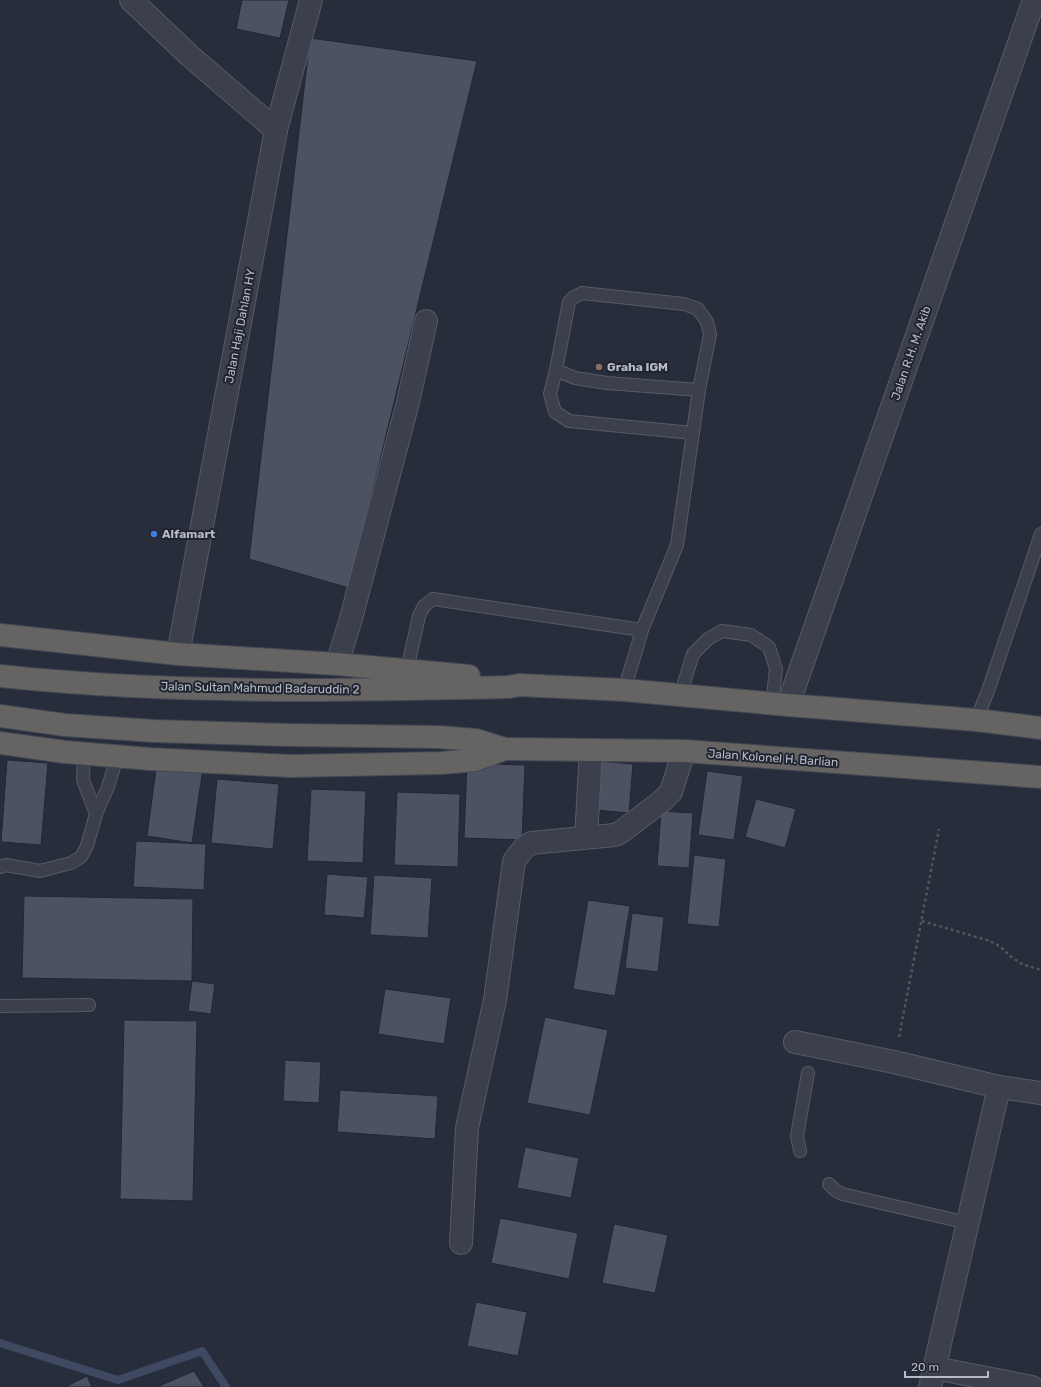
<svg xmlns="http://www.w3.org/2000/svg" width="1041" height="1387" font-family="Rubik,sans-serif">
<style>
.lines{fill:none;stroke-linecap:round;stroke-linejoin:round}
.stream{stroke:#3f4962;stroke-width:8}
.building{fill:#4c5262;stroke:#222733}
.service-casing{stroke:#565b67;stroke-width:14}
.minor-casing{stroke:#565b67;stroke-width:24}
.tertiary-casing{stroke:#565b67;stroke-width:24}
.trunk-casing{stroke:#434854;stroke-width:24}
.path{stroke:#4b595e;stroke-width:2.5;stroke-dasharray:3 3;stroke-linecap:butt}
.service{stroke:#3b404c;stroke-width:12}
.minor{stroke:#3b404c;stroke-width:22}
.tertiary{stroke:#3b404c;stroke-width:22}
.trunk{stroke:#656462;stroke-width:22}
.education-dot{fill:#8d6e63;stroke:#202531;stroke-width:1.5}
.shop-dot{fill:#3f7fe0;stroke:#202531;stroke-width:1.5}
.labels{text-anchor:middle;stroke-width:4;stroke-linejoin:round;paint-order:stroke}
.street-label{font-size:12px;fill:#b7bbc7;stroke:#202531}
.poi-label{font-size:12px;font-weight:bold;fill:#b7bbc7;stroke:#202531;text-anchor:start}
</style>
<rect width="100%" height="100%" fill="#272d3b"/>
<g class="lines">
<path class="stream" d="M0,1343L118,1380L202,1351L226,1387"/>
</g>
<path class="building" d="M242,0H289L280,38L236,29Z
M310,38L477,61L349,588L249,559Z
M7,760L48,763L41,845L1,842Z
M598,761L633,764L629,813L595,810Z
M157,762L203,768L192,843L147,836Z
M467,763L525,765L522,840L464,838Z
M707,771L743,776L734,840L698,835Z
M217,779L279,784L273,849L211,843Z
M311,789L366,791L363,863L307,861Z
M397,792L460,794L458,867L394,865Z
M756,799L796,809L785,848L745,837Z
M661,811L693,813L689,868L657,866Z
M136,841L206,844L204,890L133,887Z
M694,855L726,859L719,927L687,924Z
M327,874L368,877L364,918L324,915Z
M374,875L432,878L428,938L370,935Z
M24,896L193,899L192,981L22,978Z
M588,900L630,906L615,996L573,989Z
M632,913L664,917L658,972L625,968Z
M192,981L215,984L211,1014L188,1011Z
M385,989L451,998L444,1044L378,1034Z
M545,1017L608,1030L590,1115L527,1103Z
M124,1020L197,1021L193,1201L120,1199Z
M285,1060L321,1062L319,1103L283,1101Z
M340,1090L438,1096L435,1139L337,1132Z
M525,1147L579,1158L571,1198L517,1188Z
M500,1218L578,1233L569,1279L491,1263Z
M614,1224L668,1235L655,1293L602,1283Z
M476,1302L527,1312L518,1356L467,1346Z
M194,1371L204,1387H157Z
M87,1376L92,1387H65Z"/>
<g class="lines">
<g class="service-casing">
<path id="service" d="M556,370L550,394L555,412L569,421L693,433
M407,670L419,616L424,606L433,599L642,630
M624,690L636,651L642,630L677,545L699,390L710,334L707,322L698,309L684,304L582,293L574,297L569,302L556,370L575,378L607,383L699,390
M680,696L693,654L708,639L722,631L751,635L769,647L776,669L772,704
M976,720L988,691L1041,534
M84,754L83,780L96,814
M0,867L6,865L40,871L71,863L81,857L87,846L96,814L108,787L117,757
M0,1006L89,1005
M800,1151L797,1136L808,1073
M829,1184L835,1190L842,1194L968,1223"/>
</g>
<g class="minor-casing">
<path id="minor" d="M131,0L190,56L276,130
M337,664L350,622L408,402L426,321
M788,705L1034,0
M586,838L591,750
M795,1042L894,1062L999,1087L1041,1093
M461,1243L467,1128L495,1000L514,861L524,848L531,843L615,835L621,832L662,801L671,792L684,751
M935,1368L1032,1387
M930,1387L999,1087"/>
</g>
<g class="tertiary-casing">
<path id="tertiary" d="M178,654L276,130L311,0"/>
</g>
<g class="trunk-casing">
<path id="trunk" d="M0,635L178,654L337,664L469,676
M0,676C169,694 340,691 509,687L519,685L624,690L788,705L976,720L1041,728
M0,716L65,725L154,731L291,735L438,737L476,740L505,749L684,751L1041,777
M0,743L65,752L150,759L291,766L442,763L475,760L505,749"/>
</g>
<path class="path" d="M922,921L990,941L1001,947L1010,956L1022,964L1041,970
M899,1037L939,829"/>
<use href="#service" class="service"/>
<use href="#minor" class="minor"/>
<use href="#tertiary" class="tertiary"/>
<use href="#trunk" class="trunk"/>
</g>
<circle class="education-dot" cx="599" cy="367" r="4"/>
<circle class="shop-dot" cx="154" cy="534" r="4"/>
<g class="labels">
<g class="street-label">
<text transform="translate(240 326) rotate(-79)" y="4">Jalan Haji Dahlan HY</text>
<text transform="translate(911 353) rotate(-71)" y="4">Jalan R.H. M. Akib</text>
<text transform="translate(260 688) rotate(1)" y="4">Jalan Sultan Mahmud Badaruddin 2</text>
<text transform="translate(773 758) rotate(4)" y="4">Jalan Kolonel H. Barlian</text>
</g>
<g class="poi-label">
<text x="607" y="371">Graha IGM</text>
<text x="162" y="538">Alfamart</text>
</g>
</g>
<path d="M905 1371v6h83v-6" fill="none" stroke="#b7bbc7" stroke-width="2"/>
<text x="911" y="1371" font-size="12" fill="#b7bbc7" stroke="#202531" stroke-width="3" paint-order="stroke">20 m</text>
</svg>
